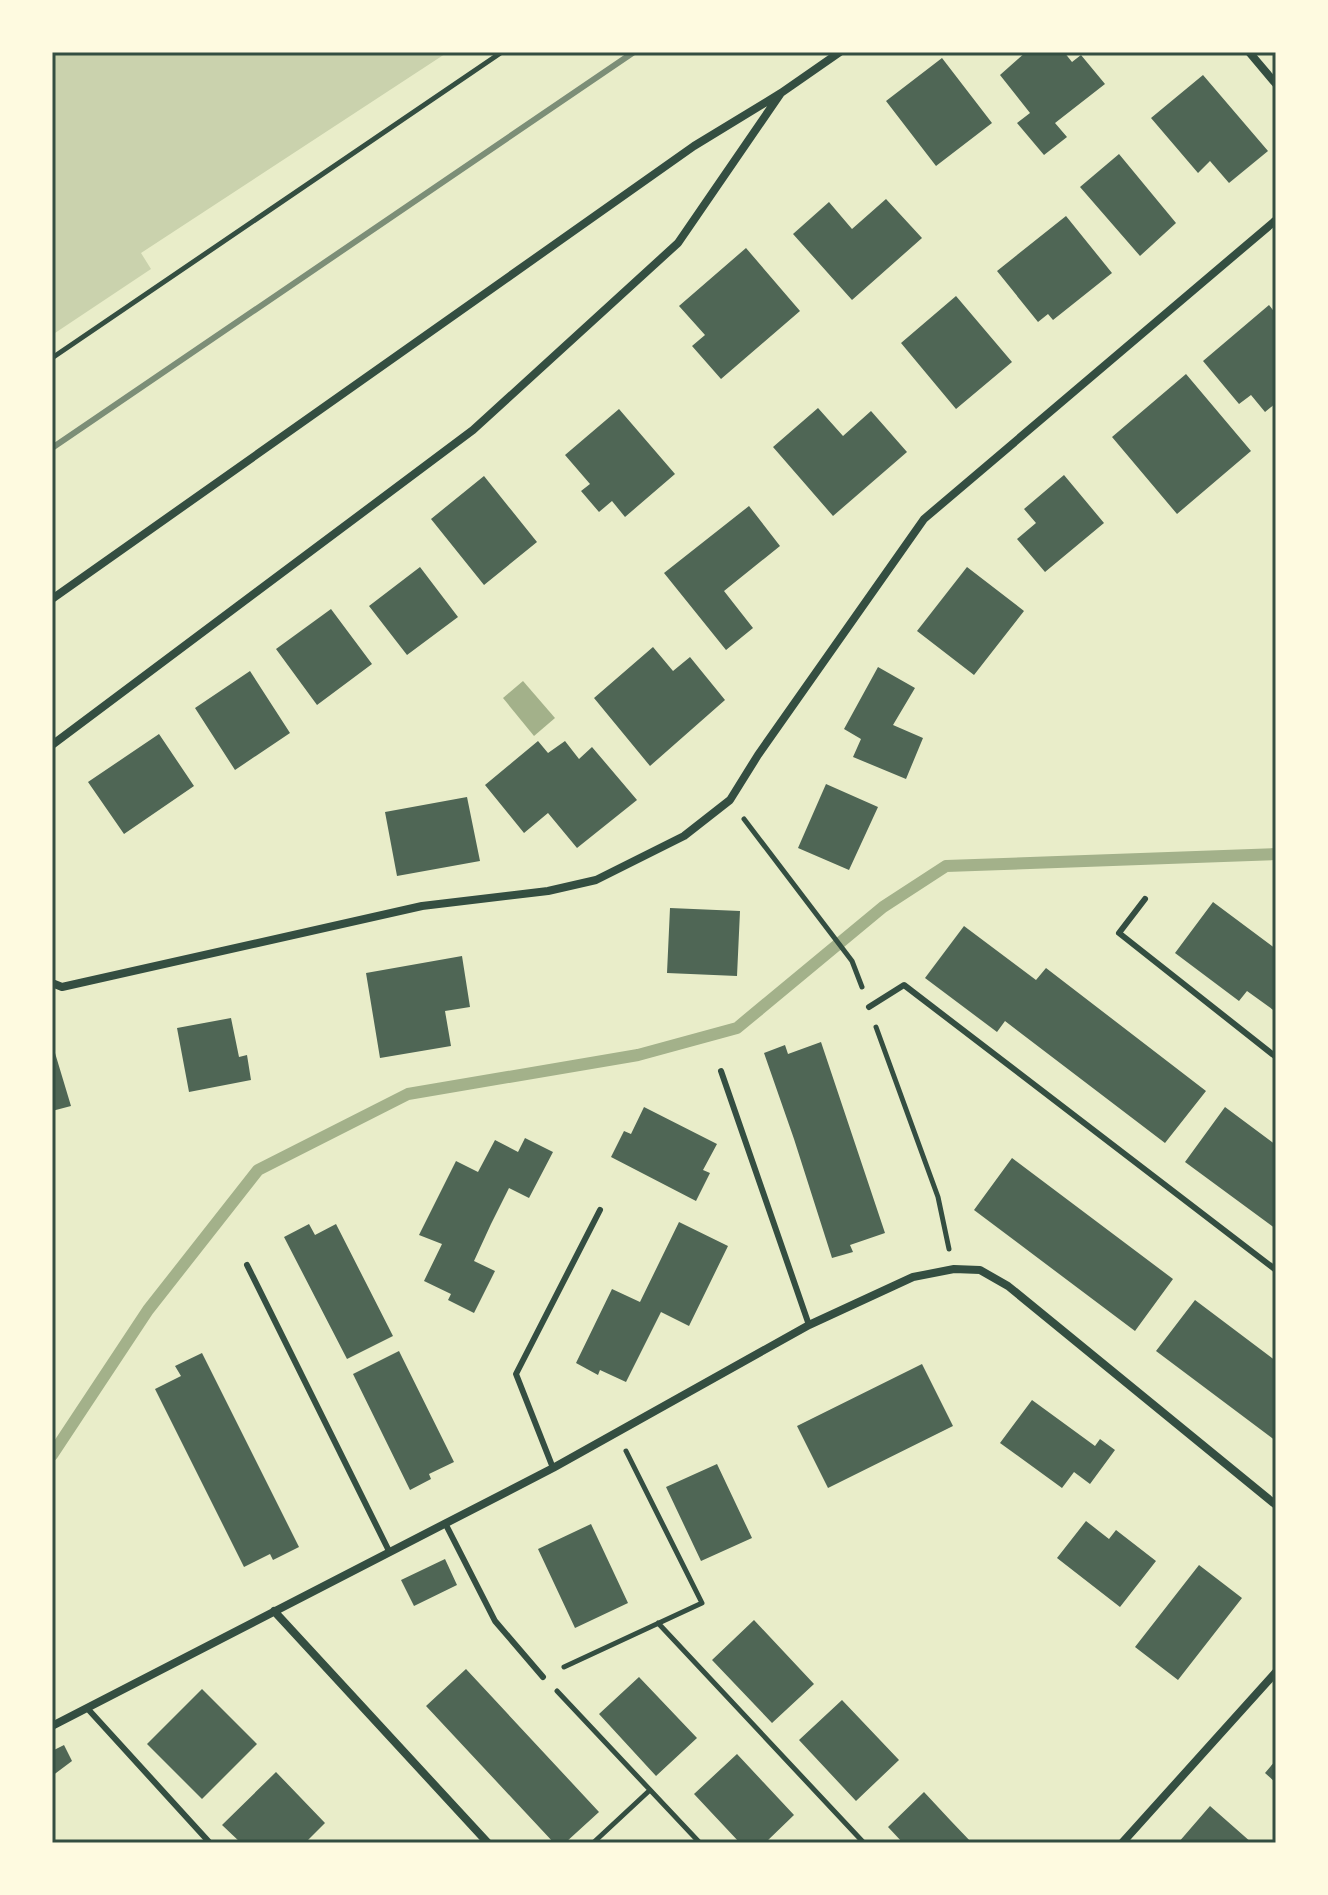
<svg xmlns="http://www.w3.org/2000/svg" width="1328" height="1895" font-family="Cabin,sans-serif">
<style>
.green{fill:#cad2ad}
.water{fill:#a3b18a}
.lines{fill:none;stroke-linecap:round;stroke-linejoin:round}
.stream{stroke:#a3b18a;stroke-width:12}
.building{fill:#4f6655}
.path{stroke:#344e41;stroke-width:5}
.service{stroke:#344e41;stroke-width:6}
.minor{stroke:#344e41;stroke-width:8}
.rail{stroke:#7c8e77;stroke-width:6}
.neatline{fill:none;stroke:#344e41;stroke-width:3}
</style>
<rect width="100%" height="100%" fill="#e9edc9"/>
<path class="green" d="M52,52H448L141,253L151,269L52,335Z"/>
<path class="water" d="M523,681L555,718L534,736L503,698Z"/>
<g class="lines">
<path class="stream" d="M52,1455L148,1310L258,1170L408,1094L638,1055L737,1028L883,907L946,866L1276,854"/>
</g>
<path class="building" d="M1026,52H1064L1072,62L1081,55L1105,84L1055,123L1067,137L1044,155L1017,123L1030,113L1000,75Z
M942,58L992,123L936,166L886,101Z
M1203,75L1268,151L1229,183L1210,161L1198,173L1151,118Z
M1119,154L1176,223L1140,256L1080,187Z
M886,199L922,238L852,300L793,234L829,202L852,229Z
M1066,216L1112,273L1053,320L1048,314L1038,322L997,271Z
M746,248L800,311L721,379L692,346L705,335L679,306Z
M956,296L1012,362L956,409L901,343Z
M1269,305L1276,314V403L1265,412L1251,395L1239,404L1203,361Z
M1186,374L1251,451L1177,514L1112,437Z
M818,408L843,436L871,411L907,452L833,516L773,447Z
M619,409L675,474L625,517L612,501L599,512L581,491L590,484L565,455Z
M1064,475L1104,523L1045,572L1017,539L1036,523L1024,509Z
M484,476L537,542L484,585L431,519Z
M749,506L780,546L724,591L753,628L726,650L664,573Z
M420,567L458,617L407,655L369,606Z
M967,567L1024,611L974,675L917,631Z
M331,609L372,664L317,705L276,649Z
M653,647L673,671L690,657L725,700L650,766L594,698Z
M878,667L915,688L893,725L923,738L906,779L853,757L861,739L844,729Z
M250,671L290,733L235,770L195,708Z
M159,734L194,786L124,834L88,782Z
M538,741L548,753L565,741L579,759L592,747L637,800L577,848L548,813L524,833L485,785Z
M826,784L878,807L849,870L798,848Z
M467,797L480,861L397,876L385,812Z
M1213,902L1276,949V1012L1247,991L1239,1001L1175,953Z
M670,908L740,911L737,976L667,973Z
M964,926L1036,980L1046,968L1206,1091L1165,1143L1005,1021L997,1032L925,978Z
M462,956L470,1007L445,1011L451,1046L380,1058L366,973Z
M231,1018L239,1057L247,1055L251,1080L189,1092L177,1028Z
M821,1042L885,1233L850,1245L853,1252L832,1258L794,1139L764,1053L785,1045L788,1054Z
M52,1043L71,1106L52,1111Z
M644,1107L717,1144L703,1170L710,1173L696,1201L611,1157L624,1131L631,1134Z
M1225,1107L1276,1145V1229L1185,1162Z
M525,1138L553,1152L529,1198L509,1188L491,1224L474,1261L495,1271L474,1313L448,1300L451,1294L424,1281L442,1244L419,1235L456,1161L478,1172L495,1140L518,1152Z
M1012,1158L1173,1279L1135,1331L974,1210Z
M679,1222L728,1246L689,1326L661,1312L626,1382L600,1370L598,1375L576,1363L612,1289L640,1302Z
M309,1224L315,1235L336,1224L393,1336L347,1359L284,1237Z
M1195,1300L1276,1361V1441L1156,1351Z
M399,1351L454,1462L429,1474L431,1479L410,1490L353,1374Z
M202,1353L299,1547L273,1560L270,1554L244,1567L155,1389L181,1376L175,1366Z
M922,1364L953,1426L828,1488L797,1426Z
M1032,1400L1095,1446L1100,1439L1115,1450L1090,1484L1074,1472L1062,1488L1000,1443Z
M717,1464L752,1538L701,1561L666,1487Z
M1086,1521L1109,1539L1116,1530L1156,1561L1120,1607L1057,1558Z
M591,1524L628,1603L575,1628L538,1549Z
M445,1559L457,1585L414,1606L401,1580Z
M1199,1565L1242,1598L1178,1680L1135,1647Z
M754,1620L814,1684L772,1723L712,1660Z
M466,1669L599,1812L565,1843H554L426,1706Z
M639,1677L697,1738L656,1776L599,1714Z
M202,1689L257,1744L202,1799L147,1744Z
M842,1700L899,1760L856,1801L799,1740Z
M64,1745L72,1761L52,1776V1751Z
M737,1754L794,1815L765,1843H740L694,1794Z
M1276,1760V1783L1265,1773Z
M276,1772L325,1823L305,1843H241L222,1825Z
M924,1792L951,1821L972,1843H903L888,1827Z
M1210,1806L1252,1843H1178Z"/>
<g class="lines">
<path class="path" d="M52,358L502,52
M744,819L852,961L862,987
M876,1027L938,1197L949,1249
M658,1623L864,1843
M564,1667L702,1603L626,1451
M557,1691L700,1843
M593,1843L650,1790"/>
<path class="service" d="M1145,899L1119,933L1276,1057
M869,1007L904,985L1276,1270
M721,1071L809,1325
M247,1265L389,1551
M553,1468L516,1374L600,1210
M445,1523L495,1621L543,1677
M87,1708L210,1843"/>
<path class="minor" d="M1249,52L1276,84
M52,599L694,146L781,93L840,52
M52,745L473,430L678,243L781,93
M52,983L62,987L422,906L548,891L596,880L684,836L730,800L758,755L924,519L1276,220
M274,1611L488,1843
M52,1726L553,1468L809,1325L913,1277L954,1269L980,1270L1008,1286L1276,1505
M1122,1843L1276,1672"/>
<path class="rail" d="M52,448L634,52"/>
</g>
<rect width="1328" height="1895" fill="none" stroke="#fefae0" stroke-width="108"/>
<rect x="54" y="54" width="1220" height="1787" class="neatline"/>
</svg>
